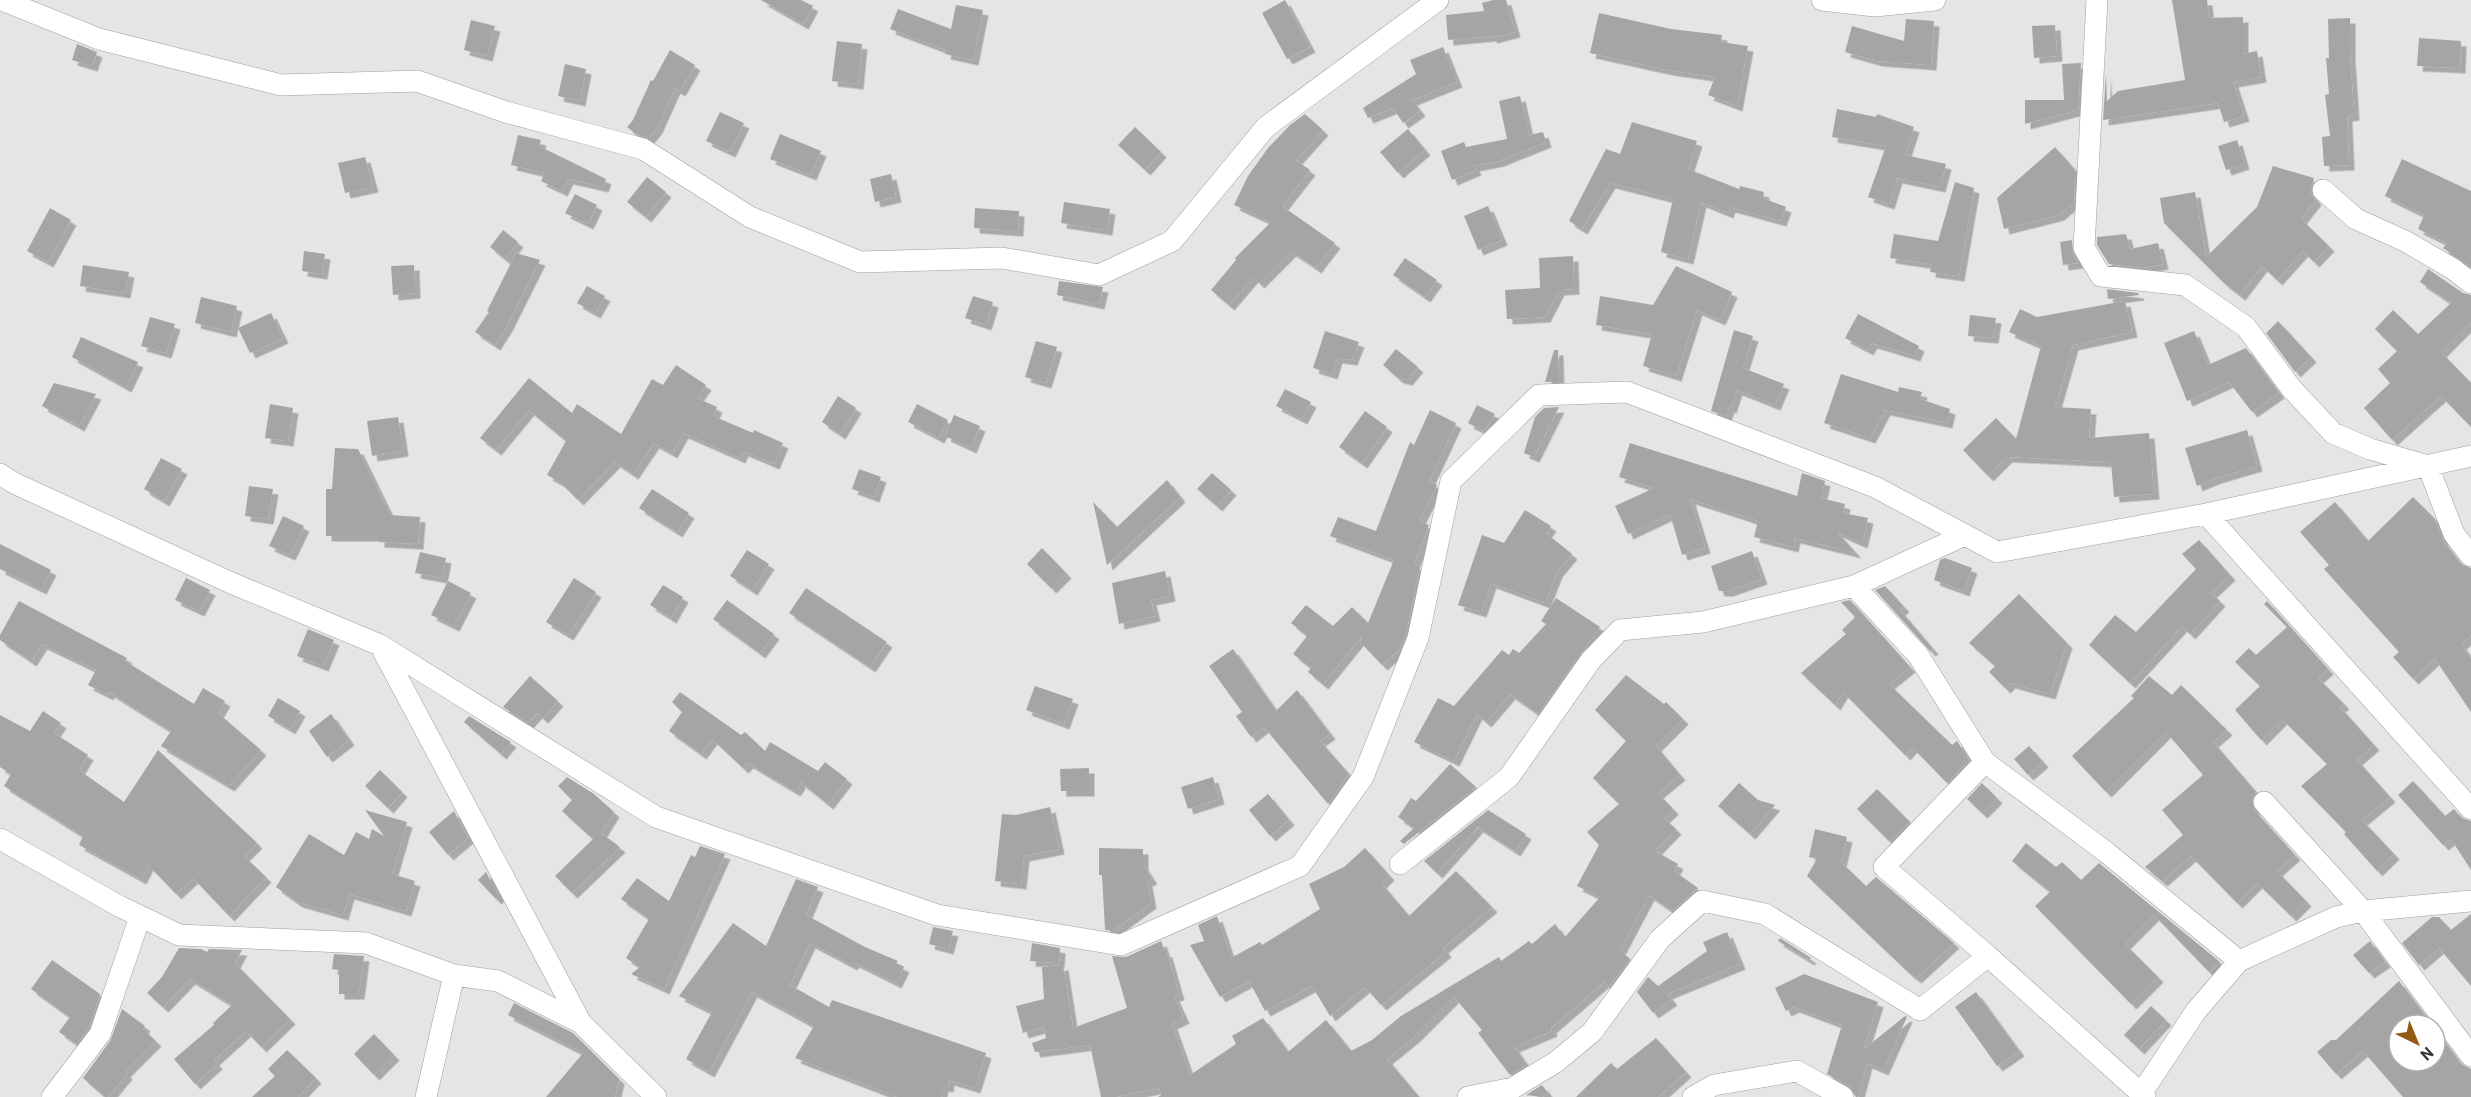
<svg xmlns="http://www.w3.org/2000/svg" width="2471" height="1097" font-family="Barlow,sans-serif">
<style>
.building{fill:#a7a5a4;filter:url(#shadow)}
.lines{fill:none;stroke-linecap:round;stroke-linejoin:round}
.street-casing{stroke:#9e9fa1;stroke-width:22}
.street{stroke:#fff;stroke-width:21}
</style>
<defs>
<filter id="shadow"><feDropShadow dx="5.5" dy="5.5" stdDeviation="0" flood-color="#0004"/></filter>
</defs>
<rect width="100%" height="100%" fill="#e5e5e7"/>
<path class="building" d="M761,0H801L813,6L803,24Z
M1285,0L1310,47L1287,59L1262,13Z
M1493,0H1506L1515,32L1492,38L1491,36L1448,40L1446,15L1484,11L1482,3Z
M2172,0H2207L2209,18L2243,17V54L2257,51L2261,77L2233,82L2244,116L2224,122L2218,103L2103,120L2106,73L2107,101L2118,91L2185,80Z
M956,5L983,10L973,60L945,54L946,50L890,29L898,9L951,29Z
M1599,13L1671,29L1722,35L1721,42L1748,46L1737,106L1708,95L1715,77L1667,70L1590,53Z
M2350,18V54L2354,115L2347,116L2349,165L2324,166L2322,137L2330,136L2325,95L2329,94L2326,58H2329L2328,19Z
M1906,19L1934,21L1931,65L1877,61L1845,52L1852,26L1904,41Z
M471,20L495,26L487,56L464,50Z
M2055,25L2057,56L2034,58L2032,26Z
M2419,38L2461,41L2460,68L2417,66Z
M837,41L862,44L858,84L832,81Z
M77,44L97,52L92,66L72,60Z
M1443,47L1457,82L1412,100L1420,111L1403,123L1393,108L1368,118L1363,108L1416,74L1410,60Z
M670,50L695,65L680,91L675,88L657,128L649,138L636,134L627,127L633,120L651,80L653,81Z
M2081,63L2078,110L2025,124V100H2064L2062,64Z
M565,64L586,69L580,101L558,96Z
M1520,96L1529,135L1543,132L1546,142L1499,161L1474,166L1476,170L1452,180L1441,151L1464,142L1466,147L1507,139L1499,101Z
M1837,109L1876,117L1877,114L1914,127L1905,155L1946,164L1940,187L1897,178L1889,204L1868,197L1886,146L1832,137Z
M720,112L744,123L730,152L706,141Z
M1305,114L1323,130L1296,160L1310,170L1282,206L1335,243L1316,268L1291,251L1259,283L1253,277L1229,305L1211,290L1236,260L1235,258L1271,222L1234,205L1248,176L1268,148L1290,125Z
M1632,122L1697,141L1688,169L1739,189L1740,186L1764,192L1763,198L1786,207L1781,221L1730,207L1728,213L1701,202L1688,259L1661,252L1673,199L1610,183L1582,229L1569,221L1606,149L1620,154Z
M1135,127L1161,152L1145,170L1118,145Z
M1408,129L1425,150L1398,173L1380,152Z
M780,134L821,151L811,175L770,159Z
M518,135L541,140L539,146L606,179L603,187L568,179L562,191L541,181L545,173L511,165Z
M2237,140L2244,164L2226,170L2218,146Z
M2055,147L2075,170L2074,202L2059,215L2004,229L1997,198Z
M365,157L373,187L345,193L338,163Z
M2402,159L2471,191V267L2443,248L2447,243L2418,229L2424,215L2385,196Z
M2273,166L2314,178L2310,192L2316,200L2301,219L2329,246L2314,262L2303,251L2277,280L2262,266L2240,295L2224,283L2164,223L2160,198L2195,192L2206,257L2257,207Z
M891,174L896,197L875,202L870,179Z
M647,177L666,192L646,217L627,202Z
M1955,182L1974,188L1959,276L1930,272L1931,264L1890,258L1894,234L1938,241Z
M575,194L597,205L588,224L565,213Z
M1064,202L1110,209L1107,230L1061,223Z
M1488,206L1502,240L1478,250L1464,216Z
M50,208L71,220L48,262L27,251Z
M975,208L1019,211L1018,231L974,228Z
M503,230L518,242L505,259L490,247Z
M2126,234L2130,249L2158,243L2163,264L2143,268L2109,264L2097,245V237Z
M2072,240L2073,254L2078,263L2063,265L2060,242Z
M304,251L325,254L322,274L302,271Z
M516,253L540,260L507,326L495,345L475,332L489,312L487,311Z
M1573,256L1574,289L1559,290L1545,317L1507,319L1505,290L1540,288L1539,258Z
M1405,258L1437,280L1425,297L1393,275Z
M83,265L129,272L125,293L80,286Z
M414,265L415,293L393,295L391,266Z
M1676,266L1732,292L1720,320L1697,310L1676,376L1643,366L1652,334L1596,325L1600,296L1653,305Z
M2428,269L2463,293L2471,295V322L2441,352L2471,383V427L2441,396L2392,440L2364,408L2390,383L2378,369L2397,351L2375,329L2393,310L2418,334L2451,303L2420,282Z
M1059,281L1103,287L1099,304L1057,295Z
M587,286L605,296L595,313L577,303Z
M2107,289L2138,293L2139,295L2108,299Z
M973,296L993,302L986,325L965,318Z
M201,297L237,306L231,332L195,323Z
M2125,301L2132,332L2073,345L2055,407L2091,409L2089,438L2149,433L2154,494L2114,497L2111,462L2007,457L1988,476L1963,450L1996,418L2016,439L2041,346L2009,332L2020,309L2037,317Z
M271,313L283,338L250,353L238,328Z
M1858,314L1919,346L1915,356L1872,343L1868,350L1845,338Z
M1970,315L1996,318L1993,338L1968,336Z
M150,317L175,324L166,353L141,346Z
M2278,321L2311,357L2295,372L2266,333Z
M1734,330L1753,336L1743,368L1784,384L1775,405L1737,390L1731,408L1729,407L1726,416L1711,411Z
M1325,331L1359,342L1352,360L1337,358L1332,374L1313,368Z
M2194,331L2208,365L2246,348L2279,393L2252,412L2229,382L2187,401L2164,343Z
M81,337L138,362L126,387L72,357Z
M1036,341L1057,347L1046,383L1025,377Z
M1396,349L1418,367L1407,380L1398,378L1383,365Z
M1554,350H1558L1559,382H1545Z
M676,365L706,385L697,398L717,407L713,416L753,433L754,430L783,443L774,464L743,451L740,458L683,433L672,453L654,443L633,474L615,462L578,500L560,482L547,475L566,441L529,410L496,450L480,438L529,378L572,413L577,404L621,434L652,379L663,385Z
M1841,374L1898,392L1899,387L1922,392L1920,399L1950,409L1947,423L1885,410L1870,438L1824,423Z
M54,383L96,394L79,426L42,406Z
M1285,389L1311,402L1302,419L1276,406Z
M838,396L856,408L840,434L822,422Z
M270,404L293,408L288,441L265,438Z
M917,404L948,420L939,438L908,422Z
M1477,405L1495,414L1484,431L1468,423Z
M1559,407L1534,457L1524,453L1535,417L1544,408Z
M1430,410L1456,423L1429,481L1437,485L1419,521L1429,525L1414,564L1420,566L1406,634L1400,649L1382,665L1360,642L1362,636L1323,684L1308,672L1311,668L1293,654L1307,636L1291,623L1306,605L1333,626L1352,607L1368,623L1394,560L1330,536L1338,517L1376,531L1410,442L1414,445Z
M1365,411L1387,427L1362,463L1339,447Z
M954,415L980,426L971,448L945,436Z
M398,417L403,451L372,456L367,421Z
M2247,430L2257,466L2216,478L2197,486L2185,448Z
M1630,443L1797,496L1802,473L1825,481L1821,498L1845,504L1843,513L1868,518L1862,543L1837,532L1856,553L1795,538L1793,547L1754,537L1758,521L1690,499L1705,548L1682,555L1670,514L1628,534L1615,506L1654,488L1619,477Z
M335,448L358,449L390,515L420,517L418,544L379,542V536H326V489H332Z
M161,458L182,469L164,501L144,489Z
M859,469L881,477L874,497L852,489Z
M1212,473L1231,490L1217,506L1197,489Z
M1167,480L1180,497L1107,565L1093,502L1117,527Z
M249,486L273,489L268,519L245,516Z
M652,489L689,513L677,532L639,508Z
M2413,497L2434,518L2444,542L2461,564L2471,568V636L2461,644L2471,658V712L2435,659L2413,679L2393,657L2399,652L2324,569L2329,565L2300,532L2335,502L2368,541Z
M1525,510L1551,526L1546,533L1572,554L1557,572L1545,603L1491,583L1481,612L1458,605L1482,535L1504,543Z
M283,516L304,526L290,555L269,546Z
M2199,540L2230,575L2211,593L2220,601L2190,634L2182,626L2130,683L2089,645L2115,615L2136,632L2196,569L2182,554Z
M0,544L51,570L41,589L0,569Z
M1042,548L1066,573L1051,588L1027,564Z
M747,550L769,564L752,590L730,576Z
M1752,551L1762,579L1728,591H1719L1711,566Z
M420,552L446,558L442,578L415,573Z
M1945,558L1972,568L1964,591L1934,580L1940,560Z
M1165,571L1170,596L1151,600L1155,616L1119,624L1112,583Z
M186,578L210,590L199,611L175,600Z
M574,578L596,592L568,635L546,622Z
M448,581L471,593L454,626L431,615Z
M663,585L683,597L671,618L650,605Z
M1885,586L1904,607L1900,610L1933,649L1930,651L1875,590Z
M806,588L887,642L870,667L789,613Z
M2019,594L2067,643L2050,694L2010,683L2005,688L1989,672L1995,666L1969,643Z
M1556,598L1600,627L1538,714L1510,694L1486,722L1477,714L1454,761L1414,742L1438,698L1454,706L1502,650L1509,655L1513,649L1519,653L1546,624L1541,621Z
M727,600L774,634L760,653L713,619Z
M1850,600L1910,667L1889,684L1952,745L1957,741L1969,760L1947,783L1912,747L1905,755L1843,692L1835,705L1801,673L1846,634L1842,630L1855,617L1841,602Z
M19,601L127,658L125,661L194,704L203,688L225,701L218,713L261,750L229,786L161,746L171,731L109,692L108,695L88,685L96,670L42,644L31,661L0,640V635Z
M2267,601L2328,669L2318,678L2344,704L2340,707L2374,745L2357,760L2390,797L2362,820L2394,854L2377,871L2344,834L2346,832L2301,786L2327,764L2282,719L2261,740L2235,710L2260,686L2235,662L2249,648L2256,655L2287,627L2264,604Z
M308,629L334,640L323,666L297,656Z
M1233,649L1276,711L1297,690L1330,734L1320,741L1349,774L1328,804L1264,727L1251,737L1236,716L1242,712L1209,666Z
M1626,675L1664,704L1666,702L1683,719L1656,746L1680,775L1658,793L1673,809L1664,818L1676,829L1655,851L1678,864L1674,871L1698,888L1672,911L1649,895L1620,950L1630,959L1609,987L1604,982L1551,1028L1552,1031L1514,1047L1527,1065L1510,1075L1478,1033L1482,1030L1454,997L1414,1037L1387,1059L1419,1097H1158L1161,1095L1159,1088L1116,1097H1101L1090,1045L1035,1052L1032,1043L1046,1038L1044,1027L1023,1033L1016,1006L1044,999L1042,967L1063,965L1073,1028L1127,1008L1112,956L1126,957L1161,941L1165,952H1167L1179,995L1174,996L1184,1018L1172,1024L1190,1075L1236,1044L1232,1036L1263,1018L1288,1052L1326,1020L1351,1051L1372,1040L1401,1016L1499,957L1501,961L1529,941L1532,944L1555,924L1565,937L1600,897L1577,886L1599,845L1587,832L1619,804L1593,778L1626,741L1595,710Z
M530,676L558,701L543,718L537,713L528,723L503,707Z
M2149,676L2172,695L2181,685L2227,730L2213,742L2256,792L2252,799L2255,811L2295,855L2277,871L2306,901L2291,916L2257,883L2237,903L2191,856L2162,881L2145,867L2183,835L2162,810L2203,775L2166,732L2106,792L2072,756L2134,698L2131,696Z
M1035,686L1073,699L1064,724L1026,710Z
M680,692L741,735L745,732L765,751L770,742L818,771L825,762L847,779L828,804L799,781L800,784L795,791L748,763L743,768L712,739L701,754L669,731L682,712L672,702Z
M278,698L300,711L290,729L268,716Z
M43,711L61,723L54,733L88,755L79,770L124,802L158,750L257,843L244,856L266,877L229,916L193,878L176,894L148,865L141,879L79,845L83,836L4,786L11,774L0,767V715L30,731Z
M331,714L349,740L327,757L309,731Z
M469,716L511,742L501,754L464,722Z
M2029,746L2043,762L2028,775L2014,759Z
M1450,764L1476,787L1404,844L1400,841L1414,828L1398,817L1411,798L1416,801Z
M1089,768V791H1061L1060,769Z
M380,770L402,792L388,808L365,786Z
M567,777L594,794L614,812L601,833L620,847L572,893L555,876L593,839L562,811L572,800L558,786Z
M1213,777L1219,799L1188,809L1181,787Z
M2413,781L2445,816L2454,809L2462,818L2471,821V870L2451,839L2443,845L2398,795Z
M1739,783L1758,800L1775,805L1750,834L1718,806Z
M1982,783L1997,798L1982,813L1967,799Z
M1877,789L1910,822L1893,839H1887L1857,809Z
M1268,794L1289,820L1270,836L1249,810Z
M1050,807L1059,849L1024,856L1021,884L995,881L1002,814L1016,815Z
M365,810L407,822L392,874L415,881L406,911L349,894L343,915L297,902L276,887L309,834L344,855L356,832L369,839L372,829L384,836Z
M1488,810L1526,834L1515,851L1478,827L1437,873L1424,861Z
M454,811L468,838L448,855L429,832Z
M1815,829L1847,837L1841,862L1866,886L1876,877L1954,943L1916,978L1908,972L1807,876L1817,859L1809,857Z
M2026,843L2056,867L2062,862L2081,880L2099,863L2220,962L2209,972L2154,915L2125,944L2158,977L2131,1004L2035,906L2050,892L2012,861Z
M700,846L725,854L664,989L631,974L640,967L626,958L649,919L621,899L637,878L669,901L691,855L695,857Z
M1099,848L1143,849V865L1152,879L1147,881L1151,903L1113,931L1105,930L1102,875H1099Z
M1365,848L1389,875L1381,883L1409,916L1456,871L1492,907L1443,948L1446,952L1381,1005L1365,987L1330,1016L1312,986L1265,1011L1249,981L1220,997L1190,945L1204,941L1198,925L1217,916L1231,958L1260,942L1262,945L1320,909L1309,884L1344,867Z
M486,872L499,896L496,899L478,880Z
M796,879L818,887L806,915L865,947L898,961L896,963L904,967L896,983L854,962L852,965L810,943L790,985L829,1007L832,1000L986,1053L975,1088L949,1080L948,1087L943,1086L941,1097H897L795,1058L814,1026L752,992L709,1072L686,1059L712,1012L679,996L733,923L766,946Z
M2471,914V986L2439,948L2419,965L2402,943L2432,917H2439L2451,930Z
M933,927L953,931L948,949L929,944Z
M1727,932L1740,964L1667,994L1672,1000L1653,1013L1637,992L1648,977L1658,986L1707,951L1703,942Z
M1780,938L1811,958L1809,960L1778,941Z
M2370,941L2385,962L2369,973L2353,955Z
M1032,943L1060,948L1059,963L1030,961Z
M179,948L201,949L207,952L209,949L242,950L235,963L290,1019L261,1047L246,1031L214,1060L217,1064L195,1084L174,1059L214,1025L213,1023L232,1005L190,979L163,1007L147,993L162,977Z
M334,954L364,956L359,994H339V970L332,969Z
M52,960L100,994L89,1028L77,1044L59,1032L70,1017L31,989Z
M1804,974L1878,1002L1863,1050L1905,1016L1907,1017L1883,1070L1867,1063L1858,1097H1856L1849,1086L1827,1074L1842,1025L1794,1007L1786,1011L1775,988Z
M2399,981L2432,1025H2399V1061H2435V1029L2461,1064L2471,1069V1097H2403L2363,1051L2336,1074L2317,1052L2331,1040H2336Z
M1976,992L2019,1051L1997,1066L1955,1007Z
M514,1003L573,1033L619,1079L615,1097H546L583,1053L508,1015Z
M2151,1006L2166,1020L2139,1049L2124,1035Z
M122,1009L145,1026L143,1029L156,1041L125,1072L127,1074L108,1097H105L83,1078L110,1041Z
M374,1034L394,1055L374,1075L354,1054Z
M1656,1038L1686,1072L1658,1097H1576L1611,1063L1617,1069Z
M287,1050L316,1078L298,1097H252L275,1076L268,1069Z
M1542,1085L1548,1093L1542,1097L1526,1095Z"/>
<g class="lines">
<g class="street-casing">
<path id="street" d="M2,0L99,39L281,85L417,81L506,112L643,149L750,217L860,262L1002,258L1099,275L1172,241L1266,127L1438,0
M1822,0L1875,6L1935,0
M2097,0L2084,248L2101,276L2185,285L2246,327L2291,388L2333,433L2370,449L2428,466L2454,534L2471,556
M2323,190L2356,219L2405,241L2453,269L2471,283
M0,474L14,483L229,582L380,645L656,817L937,915L1121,945L1300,866L1363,777L1418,638L1451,481L1539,395L1627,392L1875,487L1997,552L2206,514L2471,456
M2206,514L2471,809
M1854,586L1918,655L1985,762L1884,867L1988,956
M380,645L581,1023L656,1097
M1985,762L2106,852L2239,961
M2264,802L2363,911L2471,1056
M0,839L119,906L179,935L366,943L454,975L498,981L581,1023
M1400,864L1509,777L1591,660L1620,630L1703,622L1854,586L1965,535
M2141,1094L2196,1011L2239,961L2336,917L2363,911L2471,901
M52,1097L100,1034L140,917
M426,1097L454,975
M1468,1097L1513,1088L1556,1062L1592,1032L1660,939L1702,901L1765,914L1920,1010L1988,956L2145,1097
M1693,1097L1714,1085L1797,1071L1843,1097"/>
</g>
<use href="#street" class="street"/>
</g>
<g transform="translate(2417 1043) rotate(137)"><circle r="28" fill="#ffffff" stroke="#afafaf" stroke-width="1.5"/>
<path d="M0-4.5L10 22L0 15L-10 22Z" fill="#935a14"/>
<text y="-9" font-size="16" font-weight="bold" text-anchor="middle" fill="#363637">N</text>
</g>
</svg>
